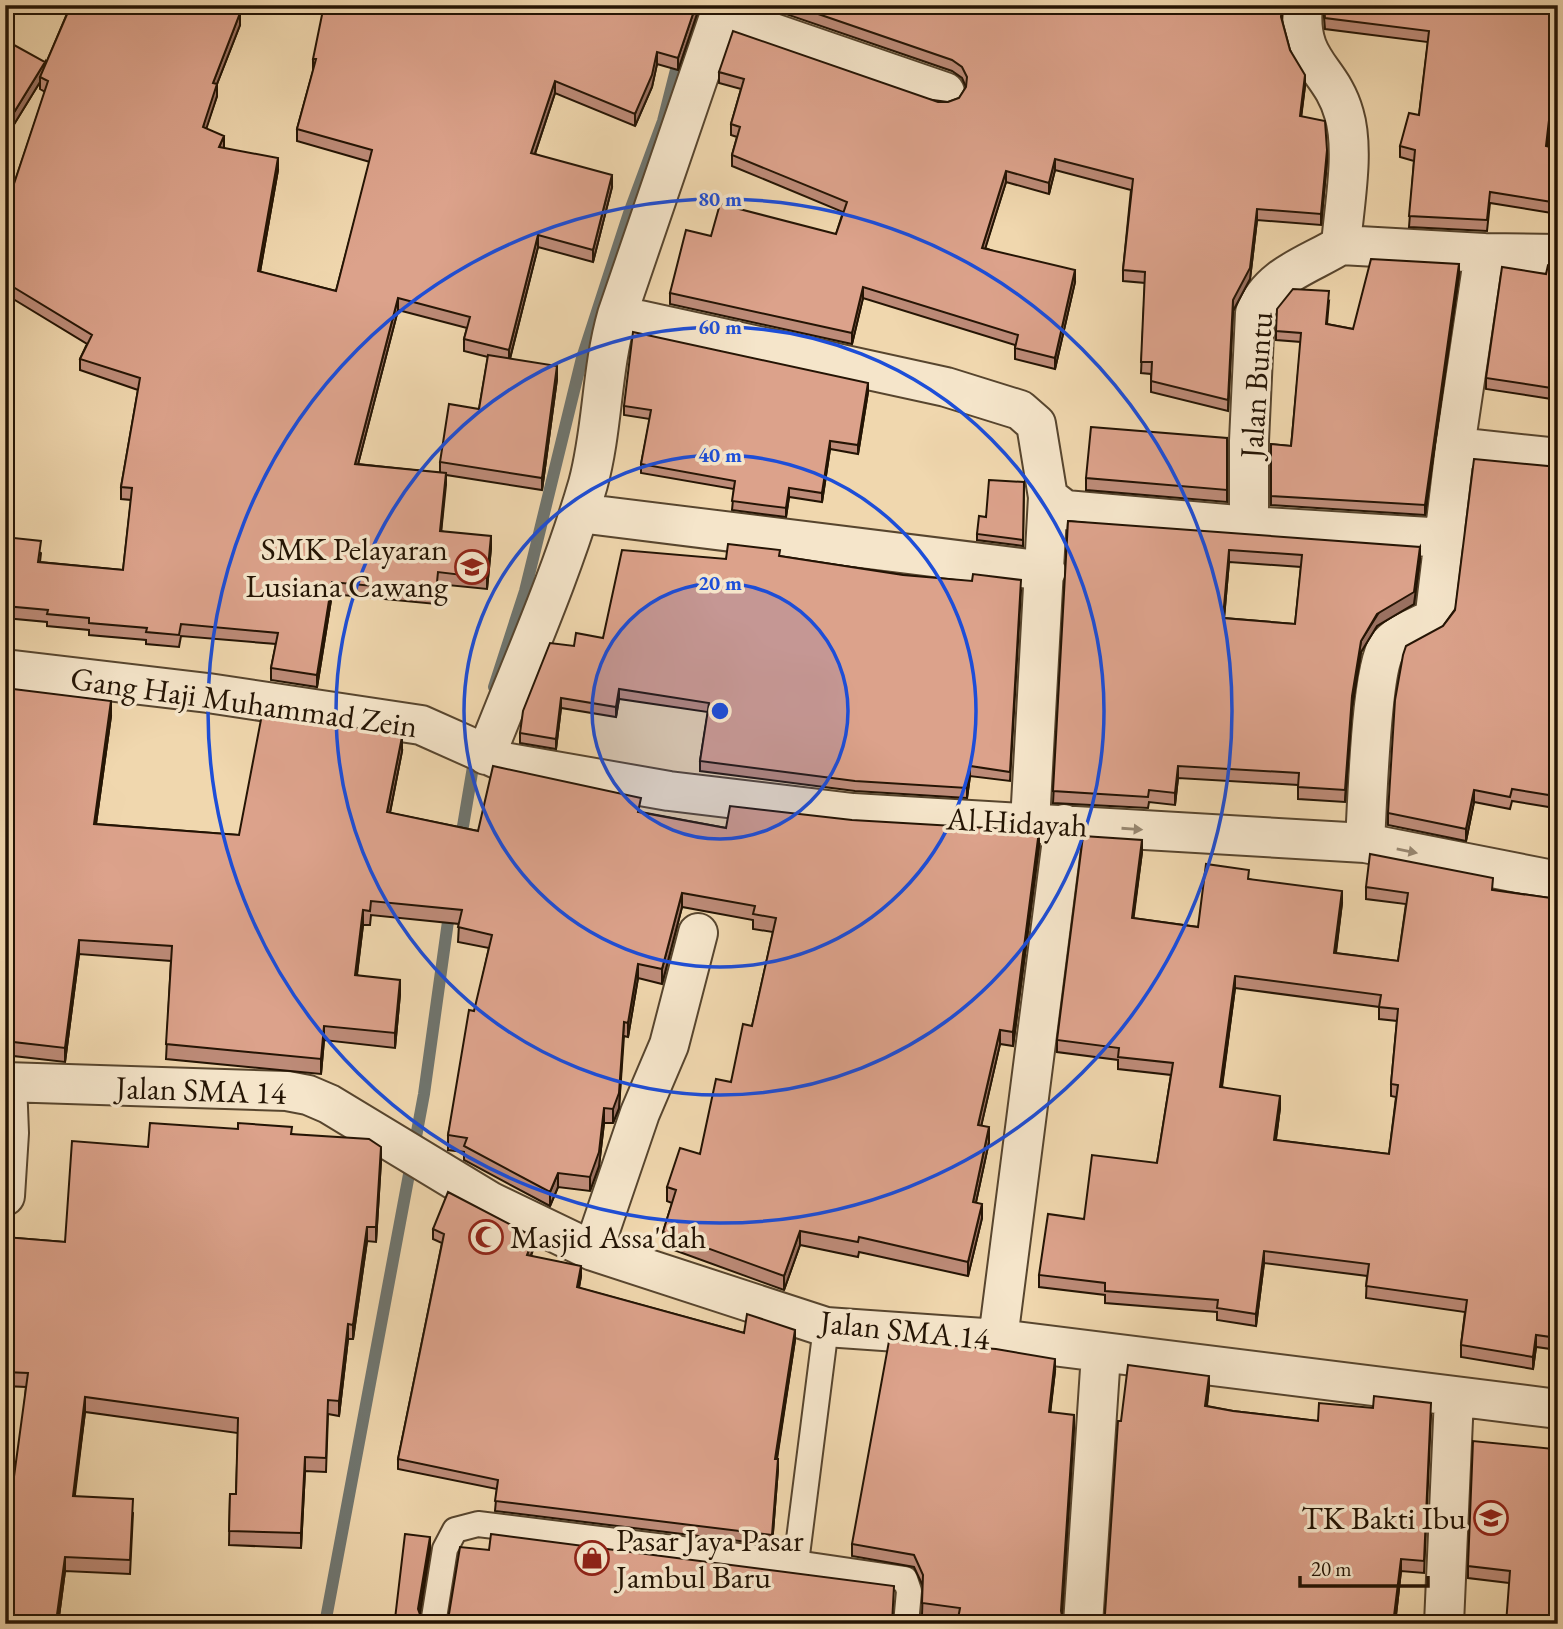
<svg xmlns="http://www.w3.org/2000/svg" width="1563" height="1629" font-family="'EB Garamond',serif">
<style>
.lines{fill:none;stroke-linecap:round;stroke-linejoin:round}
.stream{stroke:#6f756f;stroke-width:12}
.lane-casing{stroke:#57452e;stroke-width:28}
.street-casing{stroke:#57452e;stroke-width:42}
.lane{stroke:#f5e5ca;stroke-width:24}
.street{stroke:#f5e5ca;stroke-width:38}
.wall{fill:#bd8b78;stroke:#241404;stroke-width:2;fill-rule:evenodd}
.shaded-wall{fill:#9a7161;stroke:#241404;stroke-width:2}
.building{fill:#dca28b;stroke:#241404;stroke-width:2;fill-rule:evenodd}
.oneway{fill:#978771}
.ring{fill:none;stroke:#1d4ed8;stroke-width:3.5}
.labels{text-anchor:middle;stroke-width:7;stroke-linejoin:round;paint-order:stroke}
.street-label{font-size:32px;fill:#241404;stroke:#f5e5ca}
.poi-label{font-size:32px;fill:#241404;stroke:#f5e5ca;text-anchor:end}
.centre{fill:#1d4ed8;stroke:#f5e5ca;stroke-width:3.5}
.ring-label{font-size:21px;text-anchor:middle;font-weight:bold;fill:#1d4ed8;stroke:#f5e5ca;stroke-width:7;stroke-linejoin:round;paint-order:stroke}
</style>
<rect width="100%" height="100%" fill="#f0d7ae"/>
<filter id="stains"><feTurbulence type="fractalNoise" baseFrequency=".00286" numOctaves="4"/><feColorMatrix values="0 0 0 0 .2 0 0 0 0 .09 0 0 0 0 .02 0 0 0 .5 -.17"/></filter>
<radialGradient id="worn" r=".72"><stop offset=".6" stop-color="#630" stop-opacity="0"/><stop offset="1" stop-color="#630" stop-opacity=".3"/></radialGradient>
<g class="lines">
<path class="stream" d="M494,687L525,591L582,358L629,213L663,121L680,54
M460,844L475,755
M325,1624L424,1094L450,907"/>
<g class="lane-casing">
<path id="lane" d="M826,1327L796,1563L905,1579L909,1591L906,1624
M433,1624L445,1549L455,1530L478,1524L796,1563"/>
</g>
<g class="street-casing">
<path id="street" d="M1303,5C1297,64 1331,67 1344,114C1355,151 1344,206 1341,245
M721,15L945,92
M1341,245L1484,253
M617,315L946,387L1020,410L1036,424L1048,497L1065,510L1249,526L1446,538
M1455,447L1558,458
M579,513L1046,571
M1249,526V441L1255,313C1269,275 1309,265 1341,245
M5,669L208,693L421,725L504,762L669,791L853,813L1365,843L1558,881
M486,755C521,665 561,577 588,484C603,429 601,371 617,315L723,5
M1030,822L1048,497
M1365,843C1367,808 1371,669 1387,647C1396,634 1418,627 1432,619L1435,613L1455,447L1484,253L1558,254
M5,1082L287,1091L308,1095L329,1104L491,1202L593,1251L826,1327L998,1339L1558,1409
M5,1196L9,1133L7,1082
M593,1251L640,1113L669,1045L698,933
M998,1339L1064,824
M1083,1624L1101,1354
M1444,1624L1454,1397"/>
</g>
<use href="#lane" class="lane"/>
<use href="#street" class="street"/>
</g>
<path class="wall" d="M61,5H220L240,25L217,84V96L206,128L223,148L278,170L260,272L336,291L370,162L297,141V129L313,71V59L700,5L678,70L657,64L652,87L635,126L555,93L535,154L612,187L593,262L538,247L510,359L557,379L542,490L446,475L441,531L491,548L487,589L438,584L436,604L332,594L317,687L271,680V668L276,644L181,636L179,647L146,644V640L89,635V630L47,626V622L5,618V537L41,553L40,562L123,570L131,500L121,499V487L138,390L80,370V359L87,344L5,294V211L45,92L40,89V82L5,139V40L45,66L69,9ZM398,310L467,328L464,339V351L488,357L479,409L440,462V473L358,464Z
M760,5H1283L1282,20L1290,50L1305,86L1301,116L1327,161L1321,225L1257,220L1250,279L1233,311L1228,411L1151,392V374L1141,373L1145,283L1123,281V270L1131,190L1055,170L1049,194L1006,182L985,248L1075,282L1055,369L1015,359V345L863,298L852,344L670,304V293L711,236L836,234L843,212L732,166V155L737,137L731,135V124L741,89L719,83V72L948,102L959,98L966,87L962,78L952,71Z
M1323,5H1558V89L1554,88L1547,147L1558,149V214L1490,203L1487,231L1409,227L1414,161L1400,157V146L1419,115L1428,42L1325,29Z
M1558,263V400L1486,389V378L1546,274Z
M1459,274L1425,515L1271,505V444L1291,446L1301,342L1276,340V331L1329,301L1327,324L1353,329Z
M868,392L858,454L830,449L822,502L789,497L786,517L732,510L734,489L641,473V464L650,419L624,415V406Z
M1227,438V502L1086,490V478Z
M1558,467V793L1555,808L1512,801L1510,809L1474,802L1466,841L1388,825V813L1443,626Z
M1024,482L1023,546L977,540V534L986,517Z
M1068,521L1420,558L1414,604L1377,626L1361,652L1352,707L1345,802L1298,799V785L1178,778L1175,805L1149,802L1148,808L1053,803ZM1229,562L1301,567L1295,624L1224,618Z
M780,556L903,575L1021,590L1010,781L970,776L967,798L855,791L700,771V761L708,712L619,699L616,717L561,708L556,749L520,743V733L574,646L603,638L726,559Z
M5,688L111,716L96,824L239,835L402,751L390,813L478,831L641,812L726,828L1039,846L1013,1046L1000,1044L981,1126L989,1142L976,1202L982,1218L968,1276L859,1252L858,1257L800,1245L784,1290L663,1246V1232L672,1203L667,1201V1187L700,1154L731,1082L752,1026L773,932L753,929V920L682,907L662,984L638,978L628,1037L624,1036L619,1108L613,1123H604L599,1166L590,1191L558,1187L550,1206L464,1160V1152L448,1150V1135L489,948L458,942L459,924L371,915L370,925H363L357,975L400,994L395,1048L324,1040L321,1074L166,1059L171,961L79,954L65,1062L5,1055Z
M1142,852L1133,918L1198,927L1249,879L1342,903L1336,953L1398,961L1406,904L1366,899V887L1493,890L1558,899V1350L1536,1347L1533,1369L1461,1357V1345L1465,1312L1366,1298L1367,1276L1264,1263L1256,1326L1217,1320V1312L1105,1303V1295L1039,1287V1275L1084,1219L1157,1163L1171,1075L1118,1069V1060L1057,1052V1040ZM1235,988L1379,1007V1019L1397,1021L1391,1084V1096L1396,1097L1389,1154L1276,1140L1280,1108L1222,1087Z
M292,1134L381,1161L376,1242L367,1241L353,1339H348L339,1416L328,1414L326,1472L305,1471L301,1548L229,1545L230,1494H236L238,1433L85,1412L74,1496L133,1513L130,1574L65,1571L58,1624H5L26,1387L5,1386V1237L65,1242L148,1147Z
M433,1229L534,1247L531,1256L581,1276L579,1288L744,1333L795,1340L777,1459L778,1469L772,1545L495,1511L497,1489L398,1469V1459L442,1243L433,1239Z
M1055,1371L1050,1412L1074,1427L1062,1614L958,1619L922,1615L923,1586L914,1567L852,1556V1544Z
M1209,1387L1207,1406L1233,1411L1318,1421L1431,1415L1424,1573L1401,1571L1395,1624H1101L1105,1614L1121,1421Z
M1553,1449L1558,1624L1509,1583L1468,1578V1566Z
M430,1549L420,1613L423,1624H395V1619Z"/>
<path class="shaded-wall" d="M696,5H700L678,70V58Z
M240,13V25L217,84V96L203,139V127L213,83Z
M657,52V64L652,87L635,126V114Z
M45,62V74L40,77V82L5,139V127Z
M1305,75V86L1300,127V116Z
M1554,77V88L1546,158V146Z
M555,81V93L531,165V153Z
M224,136V147L219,159V147Z
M1327,150V161L1321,225V214Z
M278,158V170L258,283V271Z
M1055,159V170L1049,194V183Z
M1006,171V182L982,259V248Z
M612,175V187L593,262V250Z
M1257,209V220L1250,279L1233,311L1228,411L1233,300Z
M538,235V247L509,362V350Z
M1459,264V274L1425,515V505Z
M1075,270V282L1055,369V358Z
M863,287V298L852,344V333Z
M398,298V310L355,476V464Z
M557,366V379L542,490V478Z
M868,383V392L858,454V445Z
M830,441V449L822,502V493Z
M446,473V485L440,543V531Z
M789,488V497L786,517V508Z
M491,536V548L487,589V578Z
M1420,547V558L1414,604L1377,626L1361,652L1352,707L1345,802L1352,696L1361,641Z
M1229,550V562L1223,630V618Z
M332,582V594L317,687V675Z
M619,689V699L616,717V707Z
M561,698V708L556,749V739Z
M111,701V716L94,838V824Z
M402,737V751L387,827V812Z
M970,766V776L967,798V788Z
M1178,766V778L1175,805V793Z
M1558,781V793L1555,808V796Z
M1474,790V802L1466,841V829Z
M1039,831V846L1013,1046V1032Z
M1142,840V852L1132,930V918Z
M1342,891V903L1334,965V953Z
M682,893V907L662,984V969Z
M363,910V925L355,989V975Z
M79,940V954L65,1062V1048Z
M638,964V978L628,1037V1023Z
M1235,976V988L1220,1099V1087Z
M400,980V994L395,1048V1033Z
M624,1022L619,1108L613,1123V1109Z
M324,1026V1040L321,1074V1059Z
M1000,1030V1044L978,1140V1125Z
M1280,1096V1108L1274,1152V1140Z
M604,1108V1123L599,1166L590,1191V1177Z
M989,1127V1142L973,1216V1202Z
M381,1147V1161L376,1242V1227Z
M558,1173V1187L550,1206V1192Z
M982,1204V1218L968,1276V1262Z
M367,1227V1241L353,1339V1325Z
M800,1231V1245L784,1290V1276Z
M534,1237V1247L527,1265V1255Z
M1264,1251V1263L1256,1326V1314Z
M581,1266V1276L577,1297V1287Z
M348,1324V1339L339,1416V1401Z
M795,1330V1340L775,1469V1459Z
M1536,1335V1347L1533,1369V1357Z
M1055,1359V1371L1049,1424V1412Z
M1209,1376V1387L1205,1418V1406Z
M85,1397V1412L73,1511V1496Z
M1074,1415V1427L1061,1623V1611Z
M305,1457V1471L301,1548V1533Z
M778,1459V1469L772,1545V1535Z
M430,1537V1549L418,1622V1609Z
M65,1557V1571L58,1624H56Z
M1401,1559V1571L1395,1624H1393Z"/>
<path class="building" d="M71,5H220L240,13L213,83L217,84L203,127L224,136L219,147L278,158L258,271L336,291L372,150L297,129L316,59H313L324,5H696L678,58L657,52L652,75L635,114L555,81L531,153L612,175L593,250L538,235L509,350L464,339L470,317L398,298L355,464L446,473L440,531L491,536L487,578L438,572L436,592L332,582L317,675L271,668L278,633L181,624L179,635L146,632L147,628L89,623V618L47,614L48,610L5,606V537L41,541L38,562L123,570L132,488L121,487L140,378L80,359L92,335L5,282V211L48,81L40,77Z
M792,5H1282L1281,17L1290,50L1305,75L1300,116L1325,121L1327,150L1321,214L1257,209L1250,268L1233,300L1228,400L1151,381L1152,362H1141L1145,272L1123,270L1133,179L1055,159L1049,183L1006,171L982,248L1075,270L1055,358L1015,348L1018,335L863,287L852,333L670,293L686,230L711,236L720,204L836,234L847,202L732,155L740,127L731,124L744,79L719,72L733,31L938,102H948L959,98L966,87L967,77L962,67L952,60Z
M1324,5H1558V77H1554L1546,146L1558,149V203L1490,192L1487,220L1409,216L1415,150L1400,146L1409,113L1419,115L1429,31L1325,18Z
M5,40L45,62L5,127Z
M1371,259L1459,264L1425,505L1271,496V444L1291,446L1292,437L1301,333L1276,331L1277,309L1293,289L1329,291L1326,324L1353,329Z
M1558,263V389L1486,378L1502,267L1546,274L1548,265Z
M633,332L868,383L858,445L830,441L822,493L789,488L786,508L732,501L735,481L641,464L651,410L624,406Z
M488,355L557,366L542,478L440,462L449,404L479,409Z
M1091,427L1227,438V490L1086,478Z
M1474,459L1558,467V781L1555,796L1512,789L1510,797L1474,790L1466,829L1388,813L1395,700L1403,655L1406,646L1443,626L1455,610Z
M989,480L1024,482L1023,540L977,534L979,516L986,517Z
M1068,521L1420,547L1414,592L1377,614L1361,641L1352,696L1345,790L1298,787L1299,773L1178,766L1175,793L1149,790L1148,797L1053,791ZM1229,550L1302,555L1295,624L1223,618Z
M728,544L780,550L779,556L903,575L972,581L973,574L1021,580L1010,772L970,766L967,788L855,781L700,761L709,703L619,689L616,707L561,698L556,739L520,733L523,711L550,643L574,646L576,633L603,638L622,550L726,559Z
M5,688L111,701L94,824L239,835L263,709L402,737L387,812L478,831L493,766L641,798L638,812L726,828L730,806L852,820L1039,831L1013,1032L1000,1030L978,1125L989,1127L973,1202L982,1204L968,1262L859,1237L858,1242L800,1231L784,1276L663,1232L676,1190L667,1187L680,1148L700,1154L716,1079L731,1082L743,1024L752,1026L776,918L753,914L755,906L682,893L662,969L638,964L628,1023L624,1022L619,1093L613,1109L604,1108L599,1152L590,1177L558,1173L550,1192L464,1146L467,1138L448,1135L469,1010L474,1011L492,935L458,927L462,910L371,901L370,911L363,910L355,975L400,980L395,1033L324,1026L321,1059L166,1044L172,946L79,940L65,1048L5,1041Z
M1083,836L1142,840L1132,918L1198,927L1206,864L1249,870L1248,879L1342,891L1334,953L1398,961L1408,893L1366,887L1370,854L1493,878L1492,890L1558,899V1338L1536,1335L1533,1357L1461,1345L1467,1300L1366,1286L1369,1264L1264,1251L1256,1314L1217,1308L1218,1300L1105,1291V1283L1039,1275L1048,1214L1084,1219L1092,1155L1157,1163L1173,1063L1118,1057L1119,1048L1057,1040ZM1235,976L1381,995L1379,1007L1398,1009L1391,1084L1398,1085L1389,1154L1274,1140L1280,1096L1220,1087Z
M150,1123L238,1129V1123L292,1127L291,1134L369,1139L381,1147L376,1227H367L353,1325L348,1324L339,1401L328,1400L326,1458L305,1457L301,1533L229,1531L230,1494H236L238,1418L85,1397L73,1496L133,1499L130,1560L65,1557L56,1622L44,1620V1624H5V1543L28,1373L5,1372V1237L65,1242L72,1141L148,1147Z
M448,1192L534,1237L527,1255L581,1266L577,1287L744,1333L747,1314L795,1330L775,1459H778L772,1535L495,1501L498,1480L398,1459L444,1234L433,1229Z
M889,1341L996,1349L1055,1359L1049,1412L1074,1415L1061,1611L1063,1621L1065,1624H957L960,1608L922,1603L923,1575L914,1555L852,1544Z
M1128,1365L1209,1376L1205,1406L1233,1411L1318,1421L1319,1403L1373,1408L1374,1396L1431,1403L1424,1561L1401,1559L1393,1624H1101L1105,1614L1118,1421H1121Z
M1556,1428H1558V1624H1506L1510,1571L1468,1566L1473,1441L1553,1449Z
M405,1534L430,1537L418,1609L423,1623L395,1619Z
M491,1534L894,1586L892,1624H445L448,1620L460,1547L489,1550Z"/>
<defs><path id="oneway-solid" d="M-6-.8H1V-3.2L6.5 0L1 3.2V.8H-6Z" transform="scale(1.75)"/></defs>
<g class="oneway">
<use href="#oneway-solid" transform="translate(1132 829) rotate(4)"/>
<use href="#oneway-solid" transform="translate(1407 851) rotate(11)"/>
</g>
<circle cx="720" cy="711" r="128" fill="#1d4ed8" fill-opacity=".12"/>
<g class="ring">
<circle cx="720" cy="711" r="128"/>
<circle cx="720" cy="711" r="256"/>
<circle cx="720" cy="711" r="384"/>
<circle cx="720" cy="711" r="512"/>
</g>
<defs>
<g id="school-ring" transform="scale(1.75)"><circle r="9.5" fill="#f5e5ca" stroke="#8f2418" stroke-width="1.5"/><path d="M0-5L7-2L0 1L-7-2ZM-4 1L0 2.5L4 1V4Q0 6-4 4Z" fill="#8f2418"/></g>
<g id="mosque-ring" transform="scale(1.75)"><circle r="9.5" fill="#f5e5ca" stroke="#8f2418" stroke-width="1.5"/><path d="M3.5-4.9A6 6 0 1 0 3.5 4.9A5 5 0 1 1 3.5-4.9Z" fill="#8f2418"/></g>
<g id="shop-ring" transform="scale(1.75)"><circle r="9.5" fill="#f5e5ca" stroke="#8f2418" stroke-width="1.5"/><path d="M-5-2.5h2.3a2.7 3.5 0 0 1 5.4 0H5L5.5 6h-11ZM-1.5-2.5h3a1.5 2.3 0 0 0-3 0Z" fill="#8f2418"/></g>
</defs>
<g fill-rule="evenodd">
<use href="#school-ring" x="472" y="567"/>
<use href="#mosque-ring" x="486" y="1237"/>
<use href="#school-ring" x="1491" y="1518"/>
<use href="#shop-ring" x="592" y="1558"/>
</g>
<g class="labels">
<g class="street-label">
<text transform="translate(1256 385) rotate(-86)" y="11">Jalan Buntu</text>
<text transform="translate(244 702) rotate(8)" y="11">Gang Haji Muhammad Zein</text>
<text transform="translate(1017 822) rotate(3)" y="11">Al Hidayah</text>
<text transform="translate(201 1090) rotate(2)" y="11">Jalan SMA 14</text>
<text transform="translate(905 1330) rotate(6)" y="11">Jalan SMA 14</text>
</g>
<g class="poi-label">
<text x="448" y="560">SMK Pelayaran<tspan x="448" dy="37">Lusiana Cawang</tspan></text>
<text x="510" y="1248" text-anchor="start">Masjid Assa'dah</text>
<text x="1466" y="1529">TK Bakti Ibu</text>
<text x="616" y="1551" text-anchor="start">Pasar Jaya Pasar<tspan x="616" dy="37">Jambul Baru</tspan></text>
</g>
</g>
<circle cx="720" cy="711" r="10" class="centre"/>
<g class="ring-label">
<text x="720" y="206">80 m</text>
<text x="720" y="334">60 m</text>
<text x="720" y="462">40 m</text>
<text x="720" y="590">20 m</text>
</g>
<rect width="1563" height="1629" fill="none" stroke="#f0d7ae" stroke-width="28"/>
<rect x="7" y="7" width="1549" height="1615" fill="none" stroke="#241404" stroke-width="3.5"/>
<rect x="14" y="14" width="1535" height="1601" fill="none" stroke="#241404" stroke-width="2"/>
<path d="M1300 1576v10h128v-10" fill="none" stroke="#241404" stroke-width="3.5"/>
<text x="1311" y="1576" font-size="21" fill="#241404" stroke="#f5e5ca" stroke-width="5" paint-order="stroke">20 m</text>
<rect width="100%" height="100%" filter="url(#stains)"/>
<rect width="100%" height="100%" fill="url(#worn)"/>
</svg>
